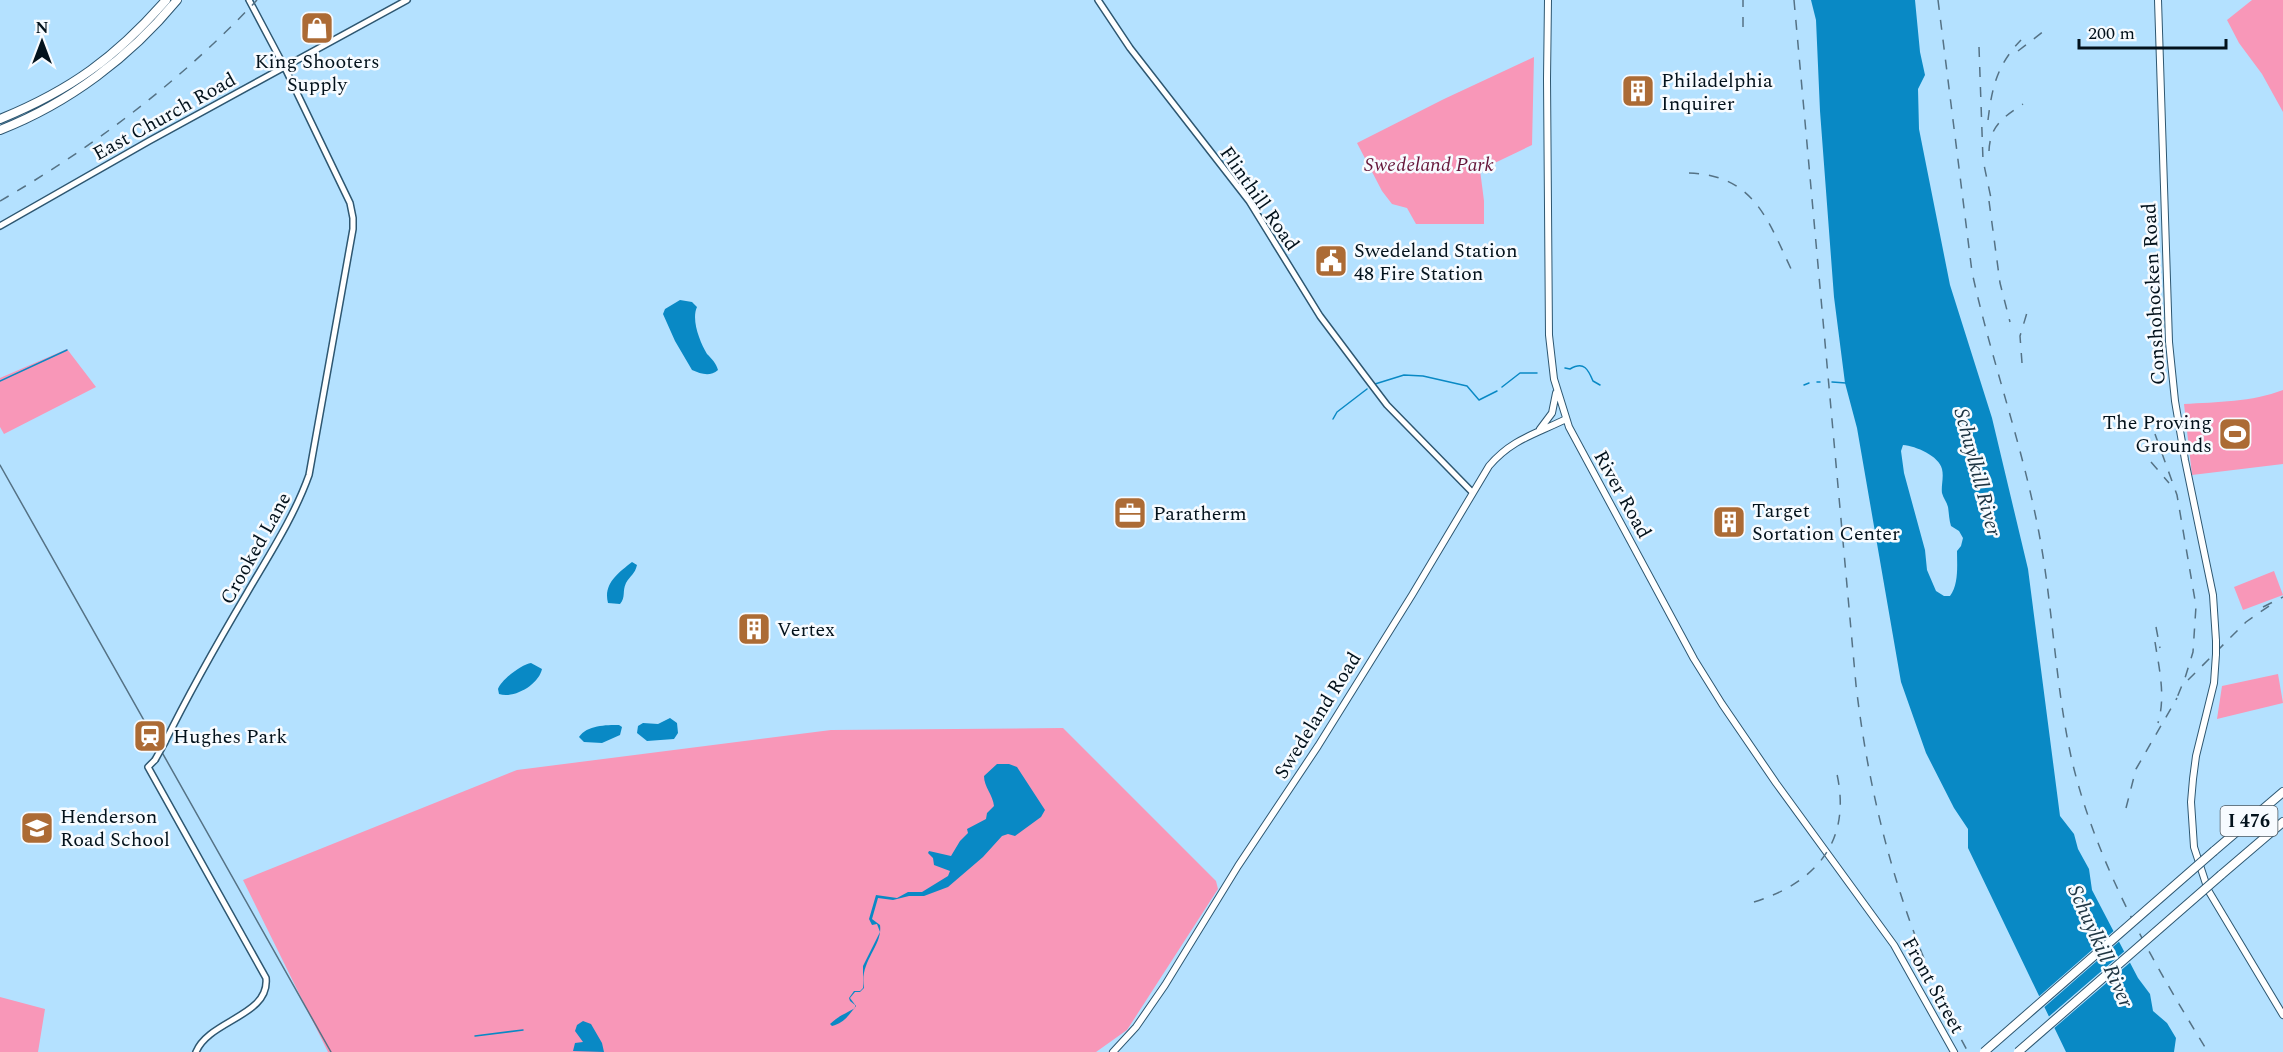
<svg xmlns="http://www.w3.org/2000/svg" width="2283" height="1052" font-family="Spectral,serif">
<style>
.green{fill:#f897b8}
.water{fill:#0989c5;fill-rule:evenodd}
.pier{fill:#b4e1ff}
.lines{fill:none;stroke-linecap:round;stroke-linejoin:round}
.stream{stroke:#0989c5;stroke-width:1.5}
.tertiary-casing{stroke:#2e5771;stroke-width:8}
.secondary-casing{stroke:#2e5771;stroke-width:8}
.motorway-casing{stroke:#2e5771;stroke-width:10}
.tertiary{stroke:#fff;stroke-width:5}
.secondary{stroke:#fff;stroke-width:6}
.motorway{stroke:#fff;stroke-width:8}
.tram{stroke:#557285;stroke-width:1.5}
.rail{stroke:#557285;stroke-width:1.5;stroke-dasharray:10 10;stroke-linecap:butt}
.tertiary-bridge-casing{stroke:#2e5771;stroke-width:8;stroke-linecap:butt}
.secondary-bridge-casing{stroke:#2e5771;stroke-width:8;stroke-linecap:butt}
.motorway-bridge-casing{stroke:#2e5771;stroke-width:10;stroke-linecap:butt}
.tertiary-bridge{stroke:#fff;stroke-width:5}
.secondary-bridge{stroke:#fff;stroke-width:6}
.motorway-bridge{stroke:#fff;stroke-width:8}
.labels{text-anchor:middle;stroke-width:5;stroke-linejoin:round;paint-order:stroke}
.shield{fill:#f7fbff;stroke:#4c5860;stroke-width:1.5}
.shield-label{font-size:18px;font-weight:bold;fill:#03121c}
.poi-label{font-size:20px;fill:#03121c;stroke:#f7fbff;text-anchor:start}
.street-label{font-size:20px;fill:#03121c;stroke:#f7fbff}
.park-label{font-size:20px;font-style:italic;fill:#651539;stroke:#f7fbff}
.water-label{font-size:21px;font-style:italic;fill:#1d3442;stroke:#f7fbff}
</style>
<rect width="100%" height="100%" fill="#b4e1ff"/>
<path class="green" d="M2252,0H2283V112L2262,74L2239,43L2227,20Z
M1534,57L1532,145L1480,170L1484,201V224H1416L1407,208L1392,204L1382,191L1357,143L1444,99Z
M67,349L96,387L4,434L0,427V378Z
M2283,390V464L2192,475L2184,404C2217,402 2252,402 2283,390Z
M2274,571L2283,595L2243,610L2234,587Z
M2278,674L2283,703L2217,719L2222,686Z
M1063,728L1216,881L1218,889L1127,1030L1096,1052H328L243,880L517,770L831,730Z
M0,997L45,1009L38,1052H0Z"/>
<path class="water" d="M1811,0H1915L1920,52L1925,75L1918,89L1919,129L1950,285L1992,418L2028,569L2060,816L2074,834L2078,849L2089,869L2092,890L2138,978L2150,994L2153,1011L2167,1023L2176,1038L2174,1052H2066L1968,848V829L1954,808L1926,753L1901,682L1857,428L1845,383L1834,297L1820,111L1816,20ZM1903,445C1916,446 1939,456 1942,469C1944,477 1941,486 1942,493C1943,498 1947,502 1948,507C1949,513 1949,520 1951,526L1959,531L1963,538L1961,546L1957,551C1957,565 1959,584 1950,596H1944L1936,591L1927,570L1925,550L1904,473L1901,451Z
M680,300L692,302L697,307C691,320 700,342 707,354C712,359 716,363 718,370C710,377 701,374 692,370L675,341L663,314L665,309Z
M632,562L637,565C635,574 630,576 626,583C622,591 626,597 620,604L608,603C603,584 618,573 632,562Z
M531,663L542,669C539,684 515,699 499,694L498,689C501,680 522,664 531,663Z
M670,718L677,723L678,733L674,739L647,741L637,733L638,726L643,723L658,724Z
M619,725L622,727L620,735L602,743L584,742L579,737C587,725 606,725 619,725Z
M997,764H1009L1017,767L1045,810L1041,817L1015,836L1008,834L1002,836L983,857L948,887L924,896H909L893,900L878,898L872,919L880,925C883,946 859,961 864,988L860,992H855L850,998L856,1006C849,1015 844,1023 832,1026L830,1024C840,1015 845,1014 855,1008V1005L850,1001L849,998L854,991H860L863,988V966L880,932L877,924L872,925L869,919L876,895L897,898L908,892H922L948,876L950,871L934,865L933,858L928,853L929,851L951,856L960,841L968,833L967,829L986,819L987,813L994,806C993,795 984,787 984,776Z
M583,1021L591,1024L602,1043L604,1052L573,1051L575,1043L583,1042L575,1031L577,1025Z"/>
<path class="pier" d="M2117,928L2122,939L2041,1010L2036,999Z
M2127,949L2133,960L2052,1030L2046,1019Z"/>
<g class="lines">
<path class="stream" d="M1565,368L1570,369C1584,361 1588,369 1593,381L1600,385
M0,381L67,350
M1817,382H1820
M1832,382L1846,383
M1375,384L1404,375L1423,376L1467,386L1479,400L1497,391
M1804,385L1809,383
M1502,387L1520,373H1537
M1333,419L1337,412L1367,389
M475,1036L523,1030"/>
<g class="tertiary-casing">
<path id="tertiary" d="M1098,0L1130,48L1249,201L1320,316L1362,372L1387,405L1472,492
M0,226L149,141L407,0
M165,742C190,691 218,642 247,593C269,555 294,517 309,475L353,229V218L350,203L285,68L249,0
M155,760L148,767L266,978C270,1016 209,1020 196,1052"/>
</g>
<g class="secondary-casing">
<path id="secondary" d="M1548,0L1547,79L1549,335L1554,379L1569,427L1694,659L1722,704L1776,783L1894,945L1954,1052
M2158,0L2169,342L2175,401L2185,460L2213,595L2216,641
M1540,429L1552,413L1556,393
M2216,654L2214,683L2196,756L2193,779L2191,802L2194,847L2208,890L2283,1015
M1113,1052L1136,1027L1165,985L1238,866L1318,746L1412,595L1489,466C1512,439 1536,434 1566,419"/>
</g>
<g class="motorway-casing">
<path id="motorway" d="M0,119C71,90 116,57 166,0
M0,130C69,103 130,57 177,0
M2214,851L2283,792
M2221,875L2283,822"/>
</g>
<use href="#tertiary" class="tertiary"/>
<use href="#secondary" class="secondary"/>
<use href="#motorway" class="motorway"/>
<path class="tram" d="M0,465L331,1052"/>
<path class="rail" d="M1794,0L1856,685C1871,813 1906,938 1968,1052
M1938,0L1972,272C1990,355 2019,435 2036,518C2053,598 2054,681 2072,761C2097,865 2152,961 2208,1052
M1743,27V0
M1979,47L1983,160L1992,203
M2018,51L2044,31
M1988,120C1992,87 1997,65 2021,40
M1989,151C1990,125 2004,117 2023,104
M1689,173C1754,175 1768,220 1792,271
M0,201C94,147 183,79 257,0
M1989,201L2000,283L2010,322
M2022,363L2020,336L2029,306
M2155,434L2177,495L2196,606L2193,652L2185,678L2174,705
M2151,462L2169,483
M2263,607L2283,597
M2156,627L2160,648
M2155,642C2159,668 2166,696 2158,723
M2188,680L2246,622L2269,606
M2126,808L2136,769L2177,698
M1754,902C1818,882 1853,839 1836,770"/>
<g class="tertiary-bridge-casing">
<path id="tertiary-bridge" d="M155,760L165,742"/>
</g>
<g class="secondary-bridge-casing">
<path id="secondary-bridge" d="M2216,654V641"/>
</g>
<g class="motorway-bridge-casing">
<path id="motorway-bridge" d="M1984,1052L2214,851
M2018,1052L2221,875"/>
</g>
<use href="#tertiary-bridge" class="tertiary-bridge"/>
<use href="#secondary-bridge" class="secondary-bridge"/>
<use href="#motorway-bridge" class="motorway-bridge"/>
</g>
<defs>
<g id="shop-square" transform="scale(1.725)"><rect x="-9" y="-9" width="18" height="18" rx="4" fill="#ac6b35" stroke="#f7fbff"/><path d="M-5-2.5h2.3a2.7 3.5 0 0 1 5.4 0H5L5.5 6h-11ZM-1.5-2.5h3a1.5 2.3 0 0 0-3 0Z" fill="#fff"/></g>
<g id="building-square" transform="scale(1.725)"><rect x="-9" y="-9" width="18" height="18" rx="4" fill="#ac6b35" stroke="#f7fbff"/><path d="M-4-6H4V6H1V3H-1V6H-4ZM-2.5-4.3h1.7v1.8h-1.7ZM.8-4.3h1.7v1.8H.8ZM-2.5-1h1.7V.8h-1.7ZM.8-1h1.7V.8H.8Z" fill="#fff"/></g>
<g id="civic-square" transform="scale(1.725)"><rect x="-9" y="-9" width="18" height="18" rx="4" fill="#ac6b35" stroke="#f7fbff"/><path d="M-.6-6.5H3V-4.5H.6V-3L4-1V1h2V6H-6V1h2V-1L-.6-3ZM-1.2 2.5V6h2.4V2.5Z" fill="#fff"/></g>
<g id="stadium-square" transform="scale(1.725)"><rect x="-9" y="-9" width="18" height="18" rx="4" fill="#ac6b35" stroke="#f7fbff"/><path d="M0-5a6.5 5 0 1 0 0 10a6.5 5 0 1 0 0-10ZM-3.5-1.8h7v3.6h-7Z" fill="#fff"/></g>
<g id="office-square" transform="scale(1.725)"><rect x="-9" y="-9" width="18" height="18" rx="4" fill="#ac6b35" stroke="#f7fbff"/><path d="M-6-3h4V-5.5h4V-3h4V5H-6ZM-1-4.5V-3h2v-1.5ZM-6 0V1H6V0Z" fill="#fff"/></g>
<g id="station-square" transform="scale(1.725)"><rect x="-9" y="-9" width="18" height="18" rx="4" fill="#ac6b35" stroke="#f7fbff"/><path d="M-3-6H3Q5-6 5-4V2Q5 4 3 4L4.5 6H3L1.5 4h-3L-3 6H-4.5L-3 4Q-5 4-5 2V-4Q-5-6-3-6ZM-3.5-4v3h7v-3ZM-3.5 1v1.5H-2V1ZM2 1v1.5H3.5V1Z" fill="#fff"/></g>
<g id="school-square" transform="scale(1.725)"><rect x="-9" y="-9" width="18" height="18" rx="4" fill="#ac6b35" stroke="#f7fbff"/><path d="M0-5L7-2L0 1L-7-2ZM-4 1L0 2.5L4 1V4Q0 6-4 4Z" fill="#fff"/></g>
</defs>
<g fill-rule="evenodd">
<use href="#shop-square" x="317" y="28"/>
<use href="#building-square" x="1638" y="91"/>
<use href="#civic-square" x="1331" y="261"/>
<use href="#stadium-square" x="2235" y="434"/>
<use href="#office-square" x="1130" y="513"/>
<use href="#building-square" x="1729" y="522"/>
<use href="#building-square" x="754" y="629"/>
<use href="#station-square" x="150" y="736"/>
<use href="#school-square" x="37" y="828"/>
</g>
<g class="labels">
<rect class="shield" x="2220.5" y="806" width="57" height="30" rx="4.5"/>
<g class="shield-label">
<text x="2249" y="827">I 476</text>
</g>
<g class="poi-label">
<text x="317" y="68" text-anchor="middle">King Shooters<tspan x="317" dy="23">Supply</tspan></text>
<text x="1661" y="87">Philadelphia<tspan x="1661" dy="23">Inquirer</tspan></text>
<text x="1354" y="257">Swedeland Station<tspan x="1354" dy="23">48 Fire Station</tspan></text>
<text x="2212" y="429" text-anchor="end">The Proving<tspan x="2212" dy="23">Grounds</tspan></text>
<text x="1752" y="517">Target<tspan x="1752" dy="23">Sortation Center</tspan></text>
<text x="1153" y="520">Paratherm</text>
<text x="777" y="636">Vertex</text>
<text x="173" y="743">Hughes Park</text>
<text x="60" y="823">Henderson<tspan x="60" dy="23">Road School</tspan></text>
</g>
<g class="street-label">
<text transform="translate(164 116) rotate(-29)" y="7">East Church Road</text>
<text transform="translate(1260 198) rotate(55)" y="7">Flinthill Road</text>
<text transform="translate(2153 294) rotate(-93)" y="7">Conshohocken Road</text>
<text transform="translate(1623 494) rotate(61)" y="7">River Road</text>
<text transform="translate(255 548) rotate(-61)" y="7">Crooked Lane</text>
<text transform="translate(1317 715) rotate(-58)" y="7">Swedeland Road</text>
<text transform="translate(1934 985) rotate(61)" y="7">Front Street</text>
</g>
<g class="park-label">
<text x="1429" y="171">Swedeland Park</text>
</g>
<g class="water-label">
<text transform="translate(1978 472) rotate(75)" y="7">Schuylkill River</text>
<text transform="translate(2101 946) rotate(66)" y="7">Schuylkill River</text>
</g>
</g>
<g transform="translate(42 42)" stroke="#f7fbff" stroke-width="4.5" paint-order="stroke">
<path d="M0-4.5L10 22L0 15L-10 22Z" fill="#03121c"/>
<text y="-9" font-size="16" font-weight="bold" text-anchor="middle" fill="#03121c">N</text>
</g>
<path d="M2079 39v9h147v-9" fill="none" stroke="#03121c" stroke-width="3"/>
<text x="2088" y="39" font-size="18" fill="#03121c" stroke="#f7fbff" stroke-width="4.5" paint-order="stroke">200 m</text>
</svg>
